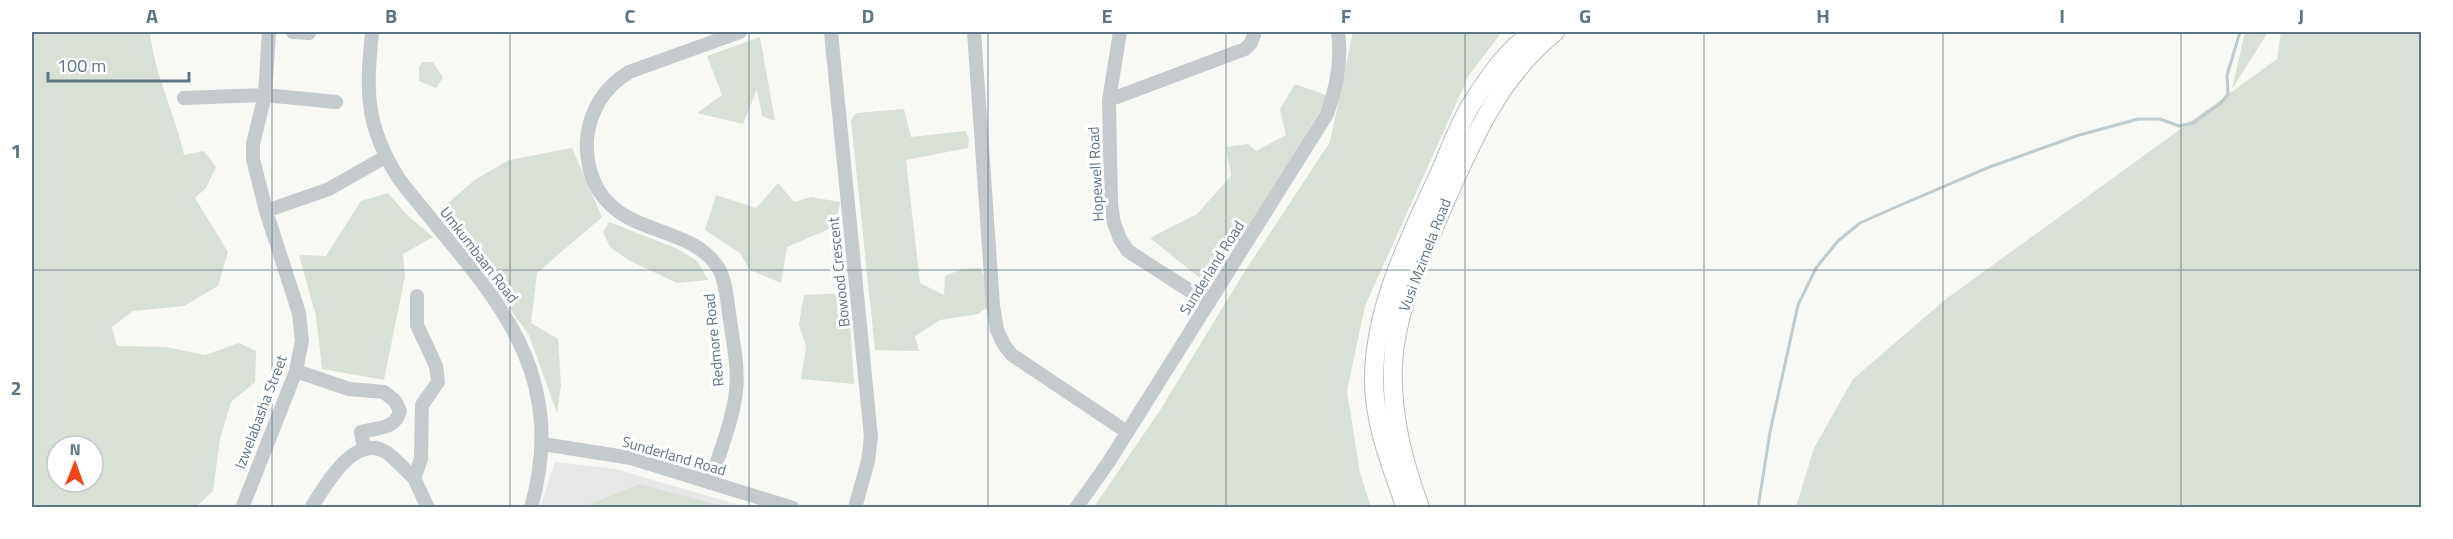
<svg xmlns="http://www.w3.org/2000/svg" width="2453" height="539" font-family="'Titillium Web',sans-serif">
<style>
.built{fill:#e6e7e6}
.green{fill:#d9e0d5;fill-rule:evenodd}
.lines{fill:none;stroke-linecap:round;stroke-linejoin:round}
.stream{stroke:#becbcf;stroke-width:3}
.major-casing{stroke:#b8bdc0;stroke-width:20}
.minor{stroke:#c5cacd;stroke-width:14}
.major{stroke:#fff;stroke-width:18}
.grid{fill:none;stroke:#607583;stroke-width:1.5;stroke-opacity:0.55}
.labels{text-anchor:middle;stroke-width:6;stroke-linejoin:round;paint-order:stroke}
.street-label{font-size:15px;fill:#607583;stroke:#fff}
.neatline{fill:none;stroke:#607583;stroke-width:2}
.grid-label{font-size:20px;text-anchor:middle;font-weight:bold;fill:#607583}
</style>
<rect width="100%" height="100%" fill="#f8f8f5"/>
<path class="built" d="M555,462L615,469L746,507L540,508Z"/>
<path class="green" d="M32,32H150C154,74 175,113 184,155L204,151L216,167L206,188L195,198L228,252L218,286L184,306L133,311L112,327L117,346L166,347L205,355L239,343L256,351L255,382L231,402L220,439L213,491L196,507H32ZM57,446H93V482H57Z
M1353,32H1502L1469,75L1365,306L1347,391L1360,473L1371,507L1093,508L1159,412L1243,274L1330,142Z
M2245,32H2268L2232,89Z
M2281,32H2421V507H1796L1814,448L1853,379L1946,299L2277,59Z
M760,37L775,121L762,116L757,89L743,124L697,113L722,95L707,56Z
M422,62H433L443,78L436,88L419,81V68Z
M1295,84L1329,96L1251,224L1214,279L1206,283L1150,238L1197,214L1231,176L1226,147L1248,144L1256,151L1286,135L1280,109Z
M904,109L911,137L965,131L969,138L968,148L906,160L920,283L944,295L945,276L962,269L980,268L985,278L986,308L978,314L940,320L915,336L919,351L875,350L851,120L856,113Z
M572,148L602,217L537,273L531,323L558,339L561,384L557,413L529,335L439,211L476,179L509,160Z
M778,183L794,202L811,197L840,202L836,226L787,247L781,283L750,270L740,253L705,230L716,195L756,208Z
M388,193L407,215L433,237L403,254L405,276L384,380L322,369L316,316L299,255L326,256L361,201Z
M609,222L678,249L697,261L708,280L677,283L630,261L610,247L603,232Z
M848,293L854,384L801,379L806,347L799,324L804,295Z
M639,484L726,507H584Z"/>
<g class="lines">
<path class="stream" d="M1758,508L1770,432L1798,305L1816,268L1838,241L1860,223L1896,207L1987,168L2076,136L2138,119H2160L2179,126L2193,123L2221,103L2228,94L2227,75L2240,32"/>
<g class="major-casing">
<path id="major" d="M1406,508C1391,466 1373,421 1374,376C1375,305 1412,233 1441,170C1451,147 1460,121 1474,100C1490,75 1508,49 1533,32
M1420,508C1403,461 1391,415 1393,365C1395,314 1418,265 1438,218C1468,150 1495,80 1555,32"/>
</g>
<path class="minor" d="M293,32L309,33
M372,32C366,93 365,125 399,179C481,285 573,359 531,508
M831,32L871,437L868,461L855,508
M974,32L993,305L997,330L1004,345L1012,355L1127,432
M1120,32L1109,100L1111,205L1114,223L1120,239L1128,251L1209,303
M184,98L265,95L336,102
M1109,100L1245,49L1251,43L1254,35
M266,211L329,189L385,157
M417,296V325L436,366L438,382L422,405L421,459L414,478L428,508
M296,371L349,389L384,392L395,401L400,411C394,431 376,427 361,432L364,448
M543,444L631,458L793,508
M710,483C719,454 733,420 736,391C739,366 732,338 729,313C727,299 726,282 719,269C692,225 628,237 599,191C589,175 586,158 587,139C590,110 605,87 629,72L740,32
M242,508L296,371L302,341L299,313L266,211L253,159V144L265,95L269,32
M311,508C326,485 354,433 386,452C396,459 405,470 414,478
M1076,508L1108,463L1327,114C1337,87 1342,61 1338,32"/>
<use href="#major" class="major"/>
</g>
<path class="grid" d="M272,32V508M510,32V508M749,32V508M988,32V508M1226,32V508M1465,32V508M1704,32V508M1943,32V508M2181,32V508M32,270H2422"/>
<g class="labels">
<g class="street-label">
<text transform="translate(1096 174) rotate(-93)" y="5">Hopewell Road</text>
<text transform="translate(479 255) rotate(52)" y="5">Umkumbaan Road</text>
<text transform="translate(1425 255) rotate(-69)" y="5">Vusi Mzimela Road</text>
<text transform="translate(1212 268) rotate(-58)" y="5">Sunderland Road</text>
<text transform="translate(839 272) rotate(-96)" y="5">Bowood Crescent</text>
<text transform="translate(714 340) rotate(-96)" y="5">Redmore Road</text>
<text transform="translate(261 412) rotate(-69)" y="5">Izwelabasha Street</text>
<text transform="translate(674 456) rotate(16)" y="5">Sunderland Road</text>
</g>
</g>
<rect width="2453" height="539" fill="none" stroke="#ffffff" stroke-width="66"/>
<g transform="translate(75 464) rotate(1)"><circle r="28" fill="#ffffff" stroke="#bfc8cd" stroke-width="1.5"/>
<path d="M0-4.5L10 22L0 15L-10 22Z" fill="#f44419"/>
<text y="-9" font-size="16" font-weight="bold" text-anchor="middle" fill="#607583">N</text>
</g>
<path d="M48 72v9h141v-9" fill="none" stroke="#607583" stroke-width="3"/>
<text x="57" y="72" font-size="18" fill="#607583" stroke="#ffffff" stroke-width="4.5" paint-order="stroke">100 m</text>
<rect x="33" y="33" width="2387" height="473" class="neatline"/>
<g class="grid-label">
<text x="152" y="23">A</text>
<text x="391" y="23">B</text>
<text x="630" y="23">C</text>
<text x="868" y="23">D</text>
<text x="1107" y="23">E</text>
<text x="1346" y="23">F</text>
<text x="1585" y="23">G</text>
<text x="1823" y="23">H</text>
<text x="2062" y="23">I</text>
<text x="2301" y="23">J</text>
<text x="16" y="158">1</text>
<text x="16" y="395">2</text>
</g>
</svg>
